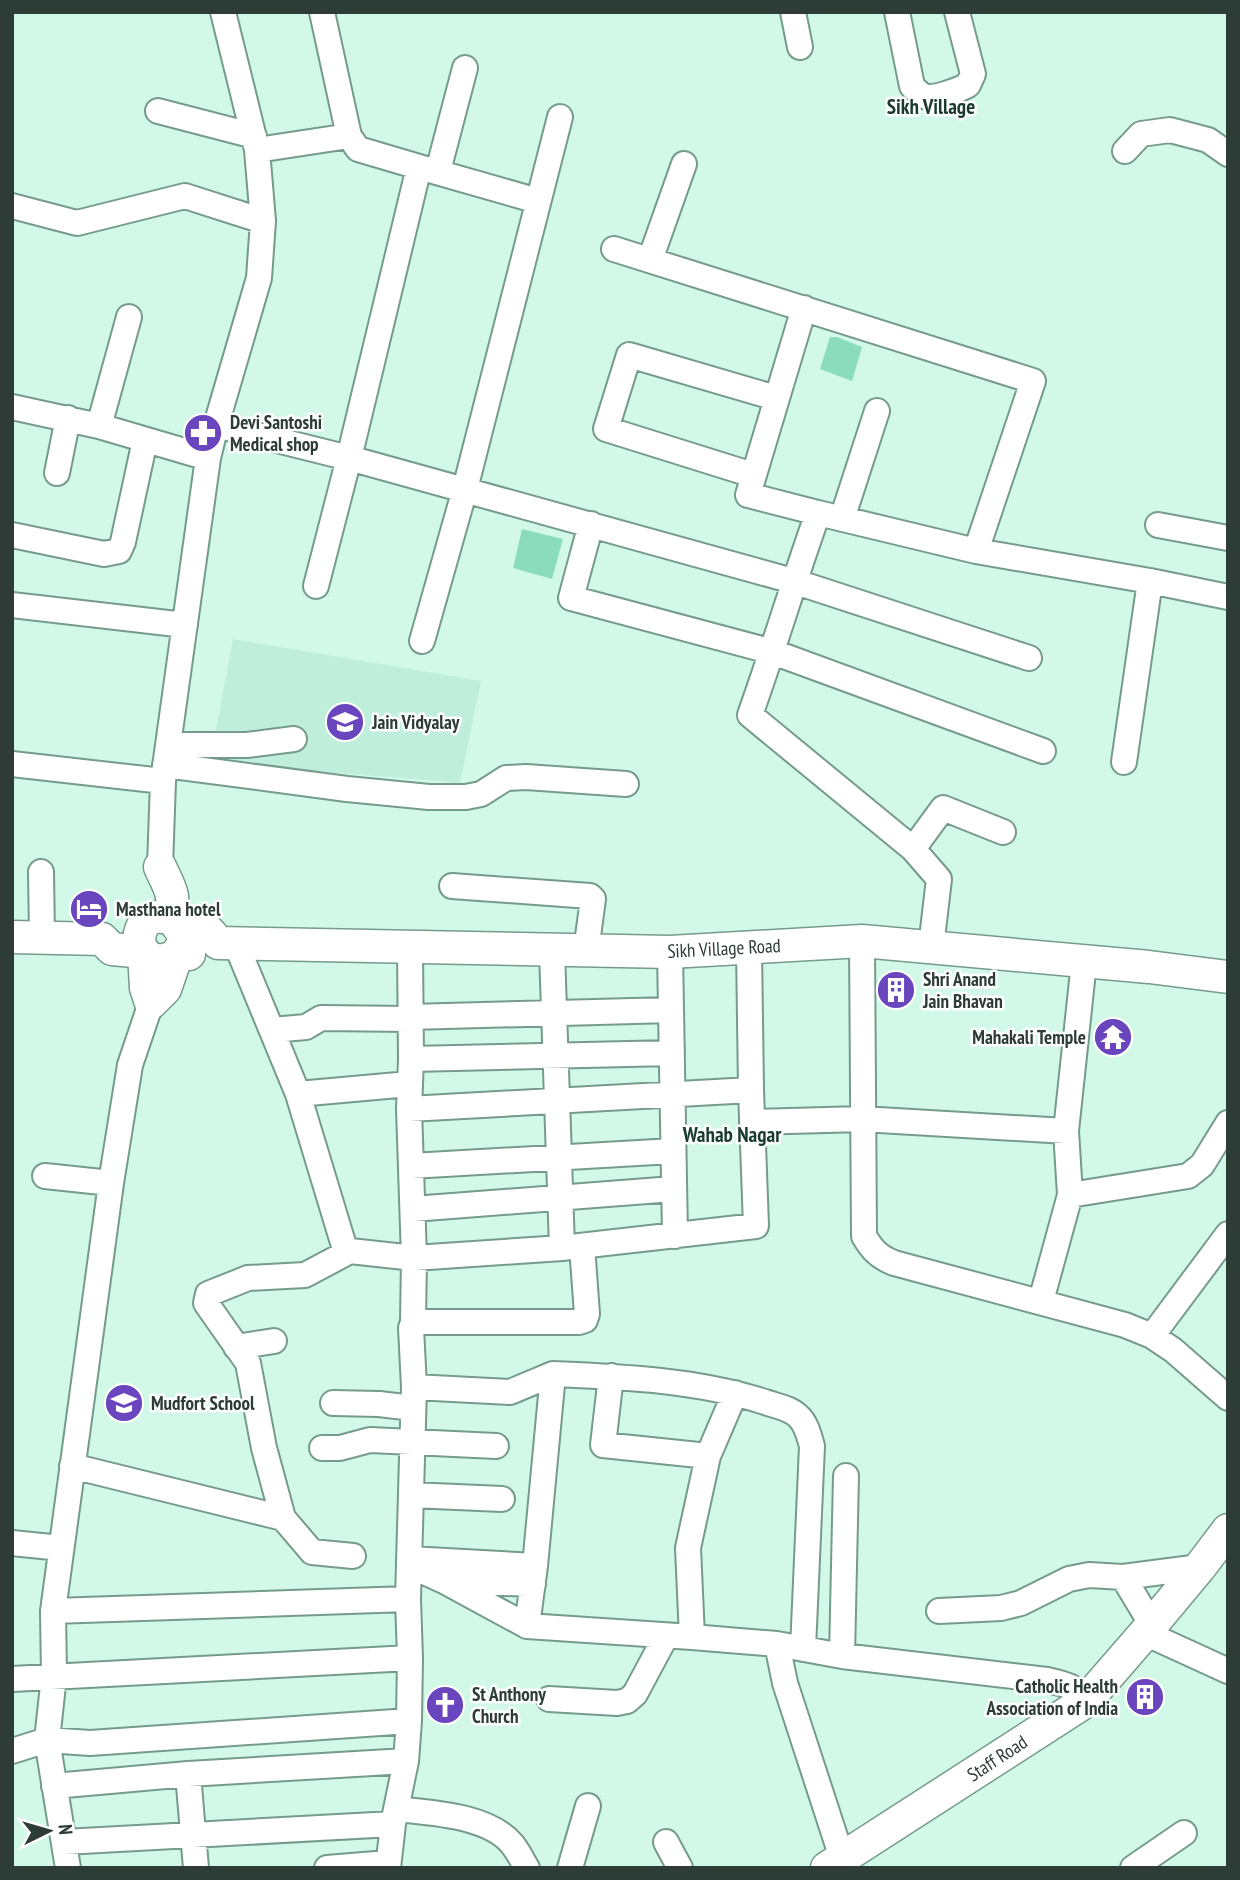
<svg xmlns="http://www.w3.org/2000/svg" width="1240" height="1880" font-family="'PT Sans Narrow',sans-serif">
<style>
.built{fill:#bfefdb}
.green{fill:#8bdcbd}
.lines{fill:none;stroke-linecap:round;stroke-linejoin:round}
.minor-casing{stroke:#769a8c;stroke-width:28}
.major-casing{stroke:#769a8c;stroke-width:35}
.minor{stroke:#fff;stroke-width:24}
.major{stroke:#fff;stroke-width:32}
.labels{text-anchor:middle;stroke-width:5;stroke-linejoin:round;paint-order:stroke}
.poi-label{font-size:19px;font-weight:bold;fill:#2d3c36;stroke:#fff;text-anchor:start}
.street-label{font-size:19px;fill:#2d3c36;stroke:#fff}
.neighbourhood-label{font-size:21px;font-weight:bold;fill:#1a3c30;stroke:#fff}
</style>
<rect width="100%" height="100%" fill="#d2f9e8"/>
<path class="built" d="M233,639L481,681L460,783L210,762Z"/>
<path class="green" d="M830,337H837L862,347L852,381L820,369Z
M522,529L563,539L552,579L513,568Z"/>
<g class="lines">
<g class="minor-casing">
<path id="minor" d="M322,12L349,136L358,149L419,167
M793,12L800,47
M897,12L912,86C916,90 921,96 927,97C936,98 959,90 968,85L973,74L957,12
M158,111L254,136
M257,150L349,136
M1125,151L1141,134L1170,130L1208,140L1228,154
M438,171L465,68
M12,206L77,223L185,196L263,221
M614,249L1033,381L976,551
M650,260L684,164
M804,308L748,495L818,513
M12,407L99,426L208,458
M216,425L349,458L793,581L1029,658
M99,426L129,317
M57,473L68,418
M753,475L606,429L629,355L776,398
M842,519L877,411
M591,524L571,598L773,652L1043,751
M1158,525L1228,538
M12,535L104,554L119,551L123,542L145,440
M316,586L349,458L419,167L538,201
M12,605L185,625
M422,641L465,489L560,117
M168,745H247L294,739
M1124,762L1150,581
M12,764L163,781
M165,765L347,789L429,797H466L481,794L506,778L526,777L626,784
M913,849L943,808L1003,832
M160,867L163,781L208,458L216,425L259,278L263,221L257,150L223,12
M41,872L42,937
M452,886L590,896L593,899L586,951
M862,941L864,1236C872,1250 879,1257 894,1263L1125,1325L1152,1336L1173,1350L1228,1398
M236,944L298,1094L344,1246L350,1251L414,1258L562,1248L756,1226L751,1090
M931,947L939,879L913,849L750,715C774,648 794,580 818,513L976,551L1150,581L1228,597
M552,951L562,1248
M670,952L675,1236
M410,1017L671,1010
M272,1030L306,1027L321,1018L410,1019
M411,1059L672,1053
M298,1094L409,1084
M409,1109L751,1090L749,947
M752,1122L862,1119L1066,1131
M411,1166L673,1151
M45,1176L111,1183
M1070,1195L1188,1176L1202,1165L1228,1123
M413,1209L673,1189
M350,1251L305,1275L248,1278L208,1294L206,1303L248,1363L264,1448L283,1518L312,1552L353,1556
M1041,1301L1070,1195L1066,1131L1084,962
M413,1322H579L585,1320L587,1314L582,1246
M1152,1336L1228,1234
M236,1347L274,1341
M553,1374C625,1377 697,1380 765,1402C776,1406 791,1408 799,1417C807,1425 809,1436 812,1446L803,1649
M611,1376L603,1445L708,1456
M333,1403L379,1404L413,1408
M322,1448H340L370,1440L496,1446
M72,1466L283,1518
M411,1495L502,1499
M12,1543L61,1548
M410,1559L535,1566
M409,1565L444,1581L527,1626L535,1566L553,1374L510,1392L414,1387
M1123,1577L1152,1625
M450,1581L533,1584
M53,1611L408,1599
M939,1611L1001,1608L1021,1603L1069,1579L1089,1575L1123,1577L1200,1567
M527,1626L692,1637L688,1548L708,1456L735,1393
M1145,1633L1228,1671
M692,1637L777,1644L842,1656L1047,1680C1064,1684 1076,1686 1086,1701
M777,1644L785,1683L842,1858
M842,1656L846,1476
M12,1679L410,1658
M549,1699L617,1703L627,1701L635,1694L666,1636
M12,1751L47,1740L90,1743L409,1721
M188,1774L196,1868
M54,1786L188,1774L406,1761
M396,1809C431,1813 488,1815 512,1844C518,1851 522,1860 527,1868
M64,1842L393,1824
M666,1842L680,1868
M68,1868L47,1740L54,1676L53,1611L111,1183L130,1065L151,1003
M327,1868L388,1863
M388,1868L393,1824L406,1761L409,1721L410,1658L408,1599L414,1387L411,1328L413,1322L414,1258L409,1109L411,1059L410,947
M570,1868L588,1806
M1133,1868L1184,1833"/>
</g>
<g class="major-casing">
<path id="major" d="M160,867C164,876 170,886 172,896C173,903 171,912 173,918C176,927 185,930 183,941C180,963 148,968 140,946C139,941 139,935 141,930C149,908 172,919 187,924C193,926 202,928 208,931C212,934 215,940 218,943
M12,937L102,939
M102,939L112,949L144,952L146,988L151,1003L165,989L177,954H189
M218,943L670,952L862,941L1149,967L1228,977
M827,1868L1086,1701L1145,1633L1200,1567L1228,1530"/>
</g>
<use href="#minor" class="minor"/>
<use href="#major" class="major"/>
</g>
<defs>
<g id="pharmacy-disc" transform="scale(2.0125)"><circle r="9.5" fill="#6945be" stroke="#fff"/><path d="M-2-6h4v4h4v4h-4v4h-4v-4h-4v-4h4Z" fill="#fff"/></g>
<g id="school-disc" transform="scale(2.0125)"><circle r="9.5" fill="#6945be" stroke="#fff"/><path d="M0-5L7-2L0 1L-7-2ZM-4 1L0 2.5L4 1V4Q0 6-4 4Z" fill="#fff"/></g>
<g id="hotel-disc" transform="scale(2.0125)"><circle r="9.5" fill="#6945be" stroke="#fff"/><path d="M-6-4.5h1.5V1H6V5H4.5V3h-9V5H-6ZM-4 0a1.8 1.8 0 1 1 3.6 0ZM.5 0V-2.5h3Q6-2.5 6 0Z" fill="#fff"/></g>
<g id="building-disc" transform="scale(2.0125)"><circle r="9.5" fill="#6945be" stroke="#fff"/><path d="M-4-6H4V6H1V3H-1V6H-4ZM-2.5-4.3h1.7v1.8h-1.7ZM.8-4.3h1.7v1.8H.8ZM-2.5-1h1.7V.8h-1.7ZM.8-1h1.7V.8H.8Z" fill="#fff"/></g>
<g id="temple-disc" transform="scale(2.0125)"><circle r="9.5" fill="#6945be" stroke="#fff"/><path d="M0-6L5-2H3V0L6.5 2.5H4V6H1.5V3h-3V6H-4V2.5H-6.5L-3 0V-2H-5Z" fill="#fff"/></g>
<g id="church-disc" transform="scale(2.0125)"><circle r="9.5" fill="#6945be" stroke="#fff"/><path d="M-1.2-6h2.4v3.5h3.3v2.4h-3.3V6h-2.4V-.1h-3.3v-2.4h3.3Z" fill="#fff"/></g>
</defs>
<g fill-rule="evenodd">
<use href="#pharmacy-disc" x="203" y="433"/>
<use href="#school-disc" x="345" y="722"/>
<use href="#hotel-disc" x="89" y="909"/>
<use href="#building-disc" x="896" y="990"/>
<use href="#temple-disc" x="1113" y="1037"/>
<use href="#school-disc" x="124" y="1403"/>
<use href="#building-disc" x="1145" y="1697"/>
<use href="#church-disc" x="445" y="1705"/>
</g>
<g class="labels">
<g class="poi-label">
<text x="230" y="429">Devi Santoshi<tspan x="230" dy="22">Medical shop</tspan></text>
<text x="372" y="729">Jain Vidyalay</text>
<text x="116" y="916">Masthana hotel</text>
<text x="923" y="986">Shri Anand<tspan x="923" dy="22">Jain Bhavan</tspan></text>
<text x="1086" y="1044" text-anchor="end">Mahakali Temple</text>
<text x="151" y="1410">Mudfort School</text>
<text x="1118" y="1693" text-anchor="end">Catholic Health<tspan x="1118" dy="22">Association of India</tspan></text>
<text x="472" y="1701">St Anthony<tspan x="472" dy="22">Church</tspan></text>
</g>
<g class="street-label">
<text transform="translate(724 948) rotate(-3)" y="7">Sikh Village Road</text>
<text transform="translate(997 1758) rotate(-33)" y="7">Staff Road</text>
</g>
<g class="neighbourhood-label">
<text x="931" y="114">Sikh Village</text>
<text x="732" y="1142">Wahab Nagar</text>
</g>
</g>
<rect width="1240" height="1880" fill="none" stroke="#2d3c36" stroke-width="28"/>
<g transform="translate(49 1831) rotate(85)" stroke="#ffffff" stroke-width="5" paint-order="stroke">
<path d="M0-5L12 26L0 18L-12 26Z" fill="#2d3c36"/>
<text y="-10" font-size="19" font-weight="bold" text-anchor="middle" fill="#2d3c36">N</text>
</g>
</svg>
